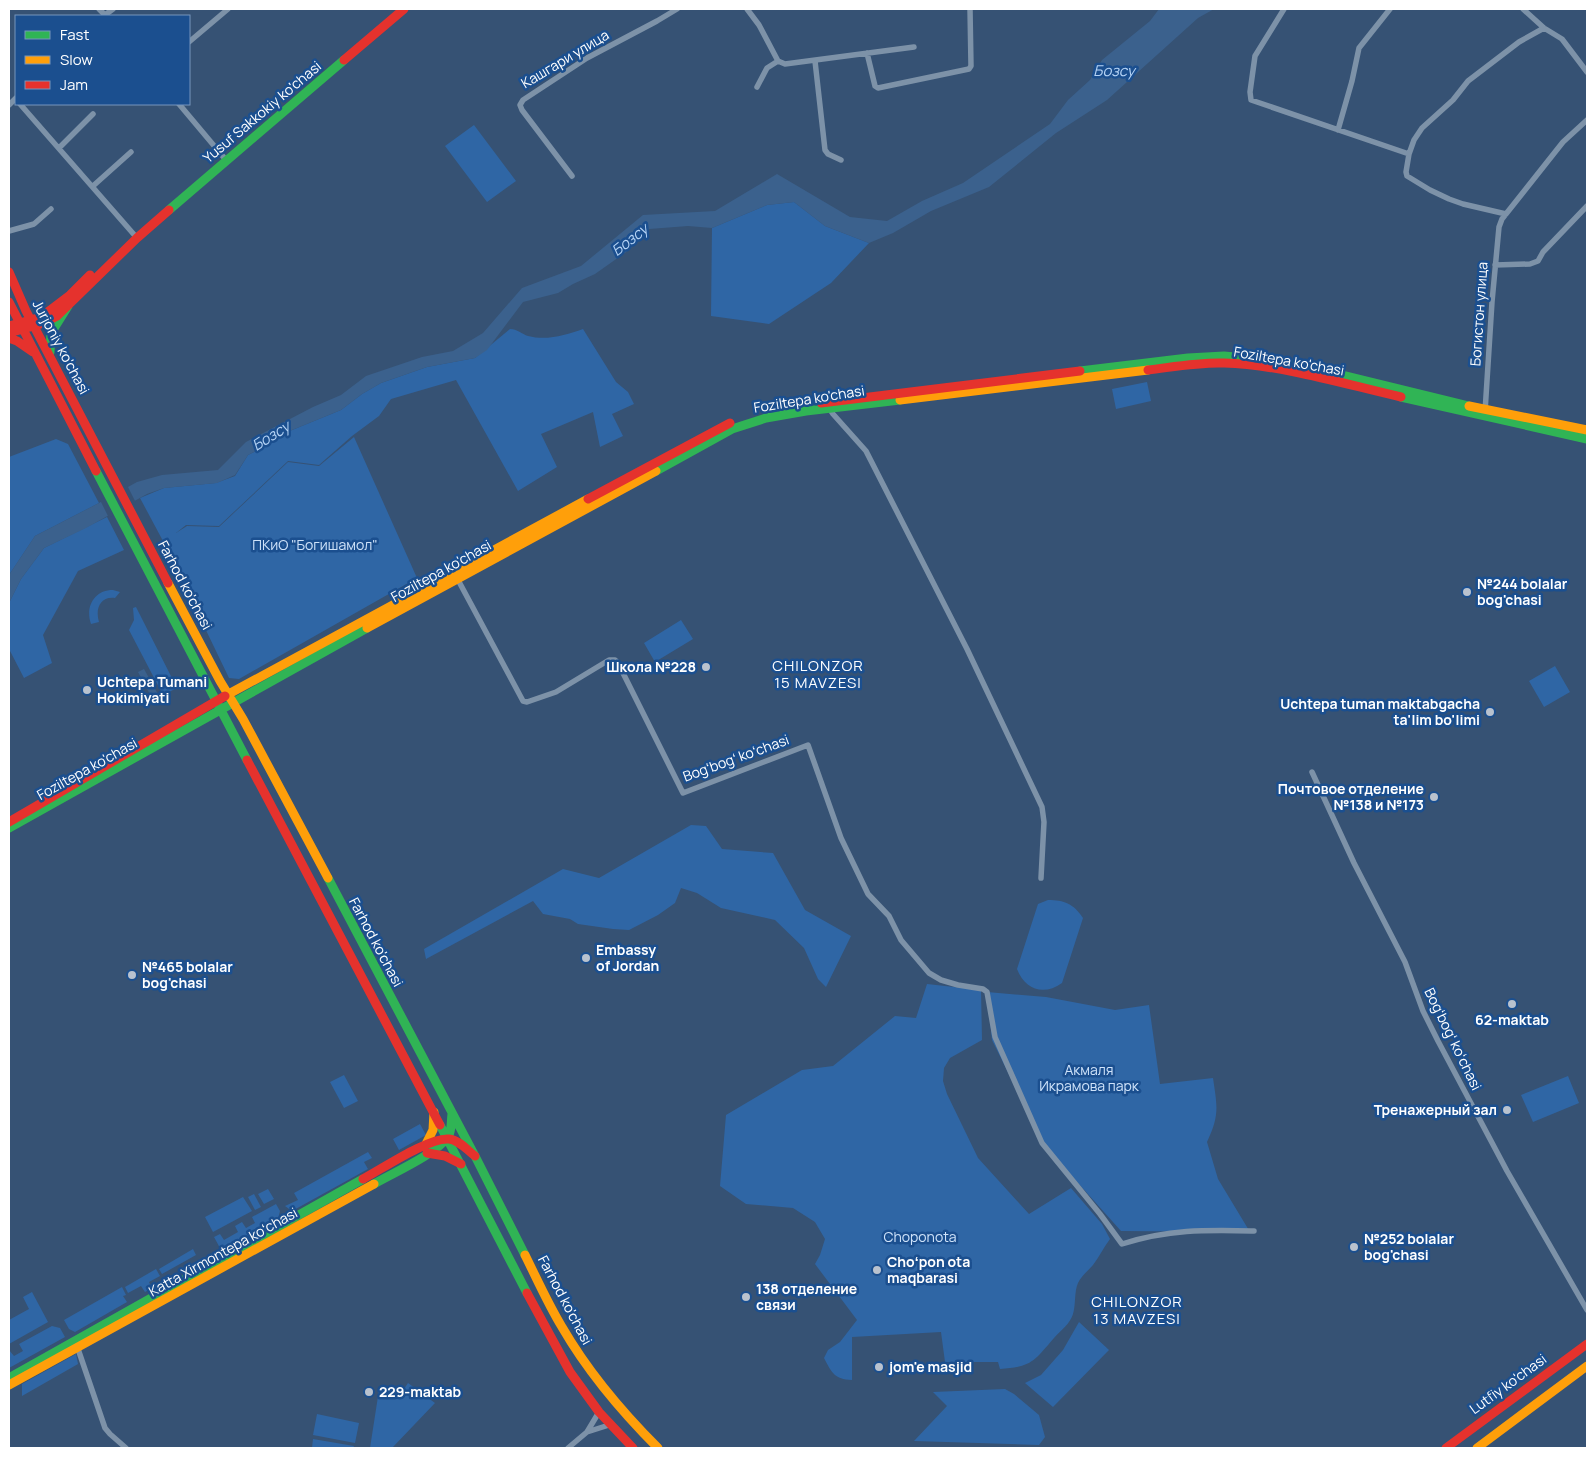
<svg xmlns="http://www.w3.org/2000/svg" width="1596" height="1457" font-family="Manrope,sans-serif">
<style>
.green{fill:#2f66a5}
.water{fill:#3b618d}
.pier{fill:#365274}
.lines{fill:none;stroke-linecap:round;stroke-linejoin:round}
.street{stroke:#7d92a8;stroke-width:5.5}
.fast{stroke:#30b455;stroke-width:9}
.slow{stroke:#ff9f0a;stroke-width:9}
.jam{stroke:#e5322d;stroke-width:9}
.poi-dot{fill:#b9c2ce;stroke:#1b4f8f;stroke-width:2}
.labels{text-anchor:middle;stroke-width:5;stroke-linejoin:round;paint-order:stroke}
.street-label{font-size:14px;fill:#fff;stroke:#1b4f8f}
.park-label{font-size:14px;fill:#cfe3fa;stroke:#1b4f8f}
.poi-label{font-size:14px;font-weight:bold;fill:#fff;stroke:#1b4f8f;text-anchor:start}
.water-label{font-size:15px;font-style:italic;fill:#b5d3f5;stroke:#1b4f8f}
.neighbourhood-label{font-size:15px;letter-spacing:1px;fill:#fff;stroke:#1b4f8f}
</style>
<rect width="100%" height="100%" fill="#365274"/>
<path class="green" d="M474,125L516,181L487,202L445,146Z
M794,202L825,226L869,243L831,283L769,324L711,316L712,228L767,205Z
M510,329C517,329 522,334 528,336C547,341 566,335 583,329L616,382L628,392L634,404L612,414L623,436L600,447L593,412L541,434L557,467L518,491L456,380L391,399L379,416L352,436L319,465L288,461L219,526L186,525L176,533L187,526L219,527L288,462L319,466L354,437L417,578L239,679L229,678L163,541L140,498L164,488L216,483L235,476L248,455L258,450L270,439L341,410L362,394L381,383L427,367L475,358Z
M1147,382L1151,401L1116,409L1112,389Z
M56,439L68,444L99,503L35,536L9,575V457Z
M107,517L124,550L78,571L43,635L52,663L24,678L9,649V603L21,579L44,548Z
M113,590L120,592L115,598C100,596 95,609 99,622L91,624C85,607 94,590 113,590Z
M136,607L177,688L163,695L129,630L134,620L133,608Z
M681,620L693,639L655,662L644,643Z
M1555,666L1570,692L1544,707L1529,681Z
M691,825L706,826L722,849L773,853L805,910L851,936L826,987L818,979L804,948L775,920L721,908L697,893L681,888L675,903L658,915L629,930L613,929L578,924L570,919L543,914L533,901L426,959L424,949L563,869L599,878Z
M1048,900C1064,900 1074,904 1083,918L1062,983C1044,996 1025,990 1017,969L1038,904Z
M927,984L981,990L982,1040L950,1058L944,1068L943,1081L947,1094L978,1158L1029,1214L1071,1188L1102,1224L1110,1239C1104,1247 1099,1257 1093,1265C1088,1271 1081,1276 1078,1283C1074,1292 1076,1304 1073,1314C1070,1324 1061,1330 1054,1338C1034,1361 1032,1367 1000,1369L998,1362H945L941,1332L852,1337V1380C834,1379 832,1373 824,1358L828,1350L840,1342L857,1320L815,1264L820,1255L825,1239L815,1222L793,1208L746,1204L720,1186L726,1115L802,1070L833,1066L895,1016L916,1018Z
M987,992L1046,997L1115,1010L1149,1005L1160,1084L1213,1078C1217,1106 1220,1115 1207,1142L1218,1179L1250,1232L1121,1231L1044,1145L992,1040Z
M344,1075L358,1101L344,1108L330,1082Z
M1568,1076L1579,1103L1533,1122L1521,1095Z
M420,1124L426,1135L399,1150L393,1139Z
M368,1152L372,1158L364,1162L368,1169L292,1211L285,1206L298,1200L294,1193Z
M268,1189L274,1199L264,1204L258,1194Z
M254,1194L261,1207L255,1210L248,1197Z
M243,1197L252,1211L213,1232L205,1217Z
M276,1204L280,1211L278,1219L226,1249L220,1248L214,1237L220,1234L224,1240L238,1232L235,1226L242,1222L246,1228L255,1223L252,1217Z
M193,1249L196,1255L162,1274L159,1269Z
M156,1269L160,1276L149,1282L152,1288L145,1292L141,1286L128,1293L125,1287Z
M122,1287L126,1295L123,1296L127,1302L75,1332L69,1329L64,1320Z
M32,1292L48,1322L9,1344V1320L29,1309L23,1297Z
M1079,1322L1109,1350L1053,1407L1025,1383L1041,1375L1063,1350Z
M52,1326L60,1328L65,1337L9,1368V1350L14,1356L23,1351L19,1344Z
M76,1354L78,1364L22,1396V1384Z
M408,1383L435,1403L392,1448H370L379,1390L398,1398Z
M1005,1389L1014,1394L1039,1415L1045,1437L1039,1445L914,1441L947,1406L933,1392Z
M317,1414L359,1423L355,1443L313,1435Z
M313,1439L354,1446L353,1448H312Z"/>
<path class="water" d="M1159,9H1214L1198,18L1107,100L1056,133L989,187L931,211L893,233L869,243L825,226L794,202L767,205L712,228L688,226L649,229L629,250L595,274L573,284L558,293L523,302L487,350L475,358L427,367L381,383L362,394L341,410L270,439L258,450L248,455L235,475L217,483L164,488L147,494L86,528L44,548L21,579L9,603V575L35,536L99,503L137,482L162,475L218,470L246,442L313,407L341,395L366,376L422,357L453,351L483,333L522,288L581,266L643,215L715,211L777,174L850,217L887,221L922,201L963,183L1050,124L1068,100L1090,80L1102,60L1150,21Z
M144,669L159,696L153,700L138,672Z"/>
<path class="pier" d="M127,485L136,503L109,518L100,500Z"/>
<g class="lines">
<path class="street" d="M99,9L106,16
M747,9L759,25L778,61L785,64L914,47
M1284,9L1255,56L1250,92L1251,100L1409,154
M1523,9L1544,28L1562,39L1587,72
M105,15L113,9
M189,42L228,9
M867,53L875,86L878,88L969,69L971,66L970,9
M815,61L825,150L828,154L841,160
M757,87L767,68L778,61
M20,104L137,238
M179,104L226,160
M9,105L16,98
M1338,130L1352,81L1359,48L1390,9
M59,148L93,114
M572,176L522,110L520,105L523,100L587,58L657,21L677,9
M93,186L131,152
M1506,214L1463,204L1449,199L1430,190L1407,176L1406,172L1409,154L1414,140L1422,128L1453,100L1468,81L1519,42L1544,28
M9,231L34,224L51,209
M1495,265L1530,264L1538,261L1543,252L1587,206
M829,408L833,414L866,451L967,649L1042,807L1044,822L1041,878
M1485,412L1492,302L1499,227L1502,219L1563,142L1587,120
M457,578L523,701L527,702L556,692L609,660H615L618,663L683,793L808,745L841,838L868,894L889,916L901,940L929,973L941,980L958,985L983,989L987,992L995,1037L1042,1143L1100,1214L1122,1244C1170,1229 1205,1230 1254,1231
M1312,772L1354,863L1405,962L1423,1011L1438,1041L1507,1171L1587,1310
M77,1346L105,1428L110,1434L126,1448
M587,1432L609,1425
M568,1448L587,1432L599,1412"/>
<path class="fast" d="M169,210L344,60
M50,352L51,333L68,306
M1080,371L1188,358L1224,356L1265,360L1334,373L1469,406
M1401,397L1587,439
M96,471L247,760
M656,471L732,429L766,418L806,411L900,400
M9,828L367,628
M328,878L475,1156L525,1255
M440,1125L527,1293
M374,1184C393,1173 436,1154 448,1137C452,1131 451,1121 452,1114
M9,1378L363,1179"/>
<path class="slow" d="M900,400L1148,370
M1469,406L1587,430
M168,583L220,681L243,719L328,878
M367,628L656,471
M225,696L588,499
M426,1144L433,1130L434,1112
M525,1255C537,1279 548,1304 562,1327C588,1372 621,1411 658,1448
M9,1385L374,1184
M1477,1448L1587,1366"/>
<path class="jam" d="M344,60L404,9
M9,272L26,311L168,583
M9,302L96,471
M9,326L41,317L70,295L90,275
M9,333L44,323L57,316L137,238L169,210
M9,338L17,341L33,352
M1148,370C1173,367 1199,362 1224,363C1283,365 1344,384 1401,397
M821,403L1080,371
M588,499L730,423
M247,760L440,1125
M9,822L225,696
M427,1153L445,1156L461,1164
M363,1179C382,1169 429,1137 449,1139C459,1140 467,1150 475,1156
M527,1293L570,1372L599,1412L633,1448
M1446,1448L1587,1344"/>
</g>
<g class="poi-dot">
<circle cx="1467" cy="592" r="5"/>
<circle cx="706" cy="667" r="5"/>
<circle cx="87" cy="690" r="5"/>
<circle cx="1490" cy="712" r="5"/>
<circle cx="1434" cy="797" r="5"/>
<circle cx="586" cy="958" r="5"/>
<circle cx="132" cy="975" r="5"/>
<circle cx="1512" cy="1004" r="5"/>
<circle cx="1507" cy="1110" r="5"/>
<circle cx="1354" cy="1247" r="5"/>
<circle cx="877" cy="1270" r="5"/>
<circle cx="746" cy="1297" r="5"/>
<circle cx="879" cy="1367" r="5"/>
<circle cx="369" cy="1392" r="5"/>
</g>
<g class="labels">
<g class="street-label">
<text transform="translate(565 59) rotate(-31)" y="5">Кашгари улица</text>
<text transform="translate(262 112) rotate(-40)" y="5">Yusuf Sakkokiy ko'chasi</text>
<text transform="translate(1479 314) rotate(-86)" y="5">Богистон улица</text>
<text transform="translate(61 347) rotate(62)" y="5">Jurjoniy ko'chasi</text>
<text transform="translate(1289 361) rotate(10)" y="5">Foziltepa ko'chasi</text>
<text transform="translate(809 399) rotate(-9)" y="5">Foziltepa ko'chasi</text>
<text transform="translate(441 571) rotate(-29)" y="5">Foziltepa ko'chasi</text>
<text transform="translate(185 585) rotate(62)" y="5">Farhod ko'chasi</text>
<text transform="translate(736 758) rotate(-20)" y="5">Bogʻbogʻ koʻchasi</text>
<text transform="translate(87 769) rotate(-29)" y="5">Foziltepa ko'chasi</text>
<text transform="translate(376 942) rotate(62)" y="5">Farhod ko'chasi</text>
<text transform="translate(1453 1039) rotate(64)" y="5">Bogʻbogʻ koʻchasi</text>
<text transform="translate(223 1252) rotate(-29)" y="5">Katta Xirmontepa koʻchasi</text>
<text transform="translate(565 1300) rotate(62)" y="5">Farhod ko'chasi</text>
<text transform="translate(1508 1384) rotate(-36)" y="5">Lutfiy ko'chasi</text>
</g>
<g class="park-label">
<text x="315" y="550">ПКиО "Богишамол"</text>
<text x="1089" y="1075">Акмаля<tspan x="1089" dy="16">Икрамова парк</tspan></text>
<text x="920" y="1242">Choponota</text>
</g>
<g class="poi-label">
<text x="1477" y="589">№244 bolalar<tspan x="1477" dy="16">bog'chasi</tspan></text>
<text x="696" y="672" text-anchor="end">Школа №228</text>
<text x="97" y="687">Uchtepa Tumani<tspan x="97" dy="16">Hokimiyati</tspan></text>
<text x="1480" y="709" text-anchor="end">Uchtepa tuman maktabgacha<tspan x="1480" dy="16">ta'lim bo'limi</tspan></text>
<text x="1424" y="794" text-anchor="end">Почтовое отделение<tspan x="1424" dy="16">№138 и №173</tspan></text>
<text x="596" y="955">Embassy<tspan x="596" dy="16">of Jordan</tspan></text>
<text x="142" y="972">№465 bolalar<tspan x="142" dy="16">bog'chasi</tspan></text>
<text x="1512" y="1025" text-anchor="middle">62-maktab</text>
<text x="1497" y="1115" text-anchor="end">Тренажерный зал</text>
<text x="1364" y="1244">№252 bolalar<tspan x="1364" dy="16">bog'chasi</tspan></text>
<text x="887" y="1267">Choʻpon ota<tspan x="887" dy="16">maqbarasi</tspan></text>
<text x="756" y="1294">138 отделение<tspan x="756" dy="16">связи</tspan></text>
<text x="889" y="1372">jom'e masjid</text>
<text x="379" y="1397">229-maktab</text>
</g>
<g class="water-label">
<text x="1114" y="76">Бозсу</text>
<text transform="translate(630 240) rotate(-38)" y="5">Бозсу</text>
<text transform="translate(271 436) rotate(-32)" y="5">Бозсу</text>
</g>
<g class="neighbourhood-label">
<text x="818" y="671">CHILONZOR<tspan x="818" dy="17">15 MAVZESI</tspan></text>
<text x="1137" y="1307">CHILONZOR<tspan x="1137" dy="17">13 MAVZESI</tspan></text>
</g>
</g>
<rect width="1596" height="1457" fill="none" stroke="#ffffff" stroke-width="20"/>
<rect x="15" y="15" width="175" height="90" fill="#1b4f8f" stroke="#7695bc"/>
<rect x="25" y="31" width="25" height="8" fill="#30b455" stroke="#7695bc"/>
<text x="60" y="40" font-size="15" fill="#ffffff">Fast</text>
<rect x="25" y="56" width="25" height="8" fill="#ff9f0a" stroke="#7695bc"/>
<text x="60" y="65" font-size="15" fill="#ffffff">Slow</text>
<rect x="25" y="81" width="25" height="8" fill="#e5322d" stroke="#7695bc"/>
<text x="60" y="90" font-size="15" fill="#ffffff">Jam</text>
</svg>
